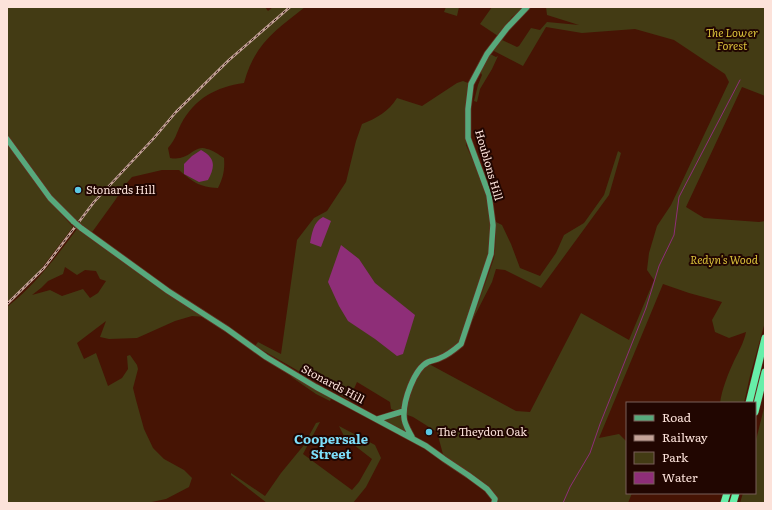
<svg xmlns="http://www.w3.org/2000/svg" width="772" height="510" font-family="Literata,serif">
<style>
.green{fill:#433b14;fill-rule:evenodd}
.water{fill:#8e2e78}
.lines{fill:none;stroke-linecap:round;stroke-linejoin:round}
.stream{stroke:#8e2e78;stroke-width:1}
.secondary-casing{stroke:#5f3122;stroke-width:7}
.highway-casing{stroke:#5f3122;stroke-width:8}
.secondary{stroke:#57a97c;stroke-width:5.5}
.highway{stroke:#67efa9;stroke-width:7}
.rail-casing{stroke:#c4a398;stroke-width:2.5}
.rail{stroke:#210601;stroke-width:1;stroke-dasharray:3;stroke-linecap:butt}
.secondary-bridge-casing{stroke:#5f3122;stroke-width:7;stroke-linecap:butt}
.secondary-bridge{stroke:#57a97c;stroke-width:5.5}
.poi-dot{fill:#5ac8e5;stroke:#210601;stroke-width:1.5}
.labels{text-anchor:middle;stroke-width:4;stroke-linejoin:round;paint-order:stroke}
.park-label{font-size:11px;font-style:italic;fill:#d9c03a;stroke:#210601}
.street-label{font-size:11px;fill:#fce2da;stroke:#210601}
.poi-label{font-size:11px;fill:#fce2da;stroke:#210601;text-anchor:start}
.quarter-label{font-size:13px;font-weight:bold;fill:#7ddffb;stroke:#210601}
</style>
<rect width="100%" height="100%" fill="#461404"/>
<path class="green" d="M7,7H265L268,11L273,7H305C275,31 255,43 244,83C216,87 195,98 181,124C176,134 176,139 168,148L170,158C190,162 193,144 207,149C213,150 219,155 224,158C225,170 223,178 218,188C199,187 193,182 179,170H162L132,177L123,187L116,199L90,235L63,212L7,136Z
M446,7H459L457,16L444,12Z
M492,7H525L522,10L512,17L498,36L480,24Z
M546,7H765V96L742,87L686,207L704,218L759,222L765,221V322L750,376L744,403H720C722,389 728,374 734,361C739,351 744,342 746,332L729,338L715,332L712,320L722,302L689,293L663,284L599,438L619,434L627,442V493H632L628,503H497L495,494L444,458L437,432L413,417L391,409L390,402L357,382L349,400L255,346L258,342L281,354L297,240L314,218L327,211L346,182L356,141L362,124C377,118 388,112 397,98L422,106L457,83L463,81L468,83L466,106V145L478,172L486,192L493,222L492,246L460,343L429,364L516,411L530,412L581,313L629,340L654,280L647,270L649,253L657,226L671,205L729,82L725,74L674,40L635,29L582,33L546,27L523,66L492,50L500,39L517,47L519,46L531,28L540,30L547,22L579,25L547,15Z
M490,54L496,57L498,56L492,69L480,89L477,102L474,101L478,85L482,75L480,71Z
M7,142L44,195L73,227L38,273L7,302Z
M618,151L621,153L609,195L541,288L505,270L496,269L492,282L472,321L494,258L495,250L496,222L502,225L511,244L520,268L540,276L556,253L564,235L584,223L604,195Z
M77,229L136,271L206,317L192,316L175,321L137,338L109,339L100,337L106,321L77,343L84,359L96,353L108,386L122,378L128,369L127,356L130,355L137,365L138,369L133,388L136,400L144,429L153,448L164,459L184,470L192,478L189,487L166,499L147,503H7V307C35,285 56,257 77,229ZM65,267L77,275L85,270L96,271L100,279L106,281L98,293L90,298L83,289L62,296L50,290L32,295L41,288L48,281L63,274Z
M290,376L304,382L332,397L330,401L316,394Z
M765,404V503H740L743,493H755V444Z
M398,415L402,418L408,433L382,419Z
M320,422L303,454L352,490L359,482L372,459L345,438L339,426L375,445L381,458L366,487L353,503H267L231,475V473L265,496L281,473L304,445L316,423Z"/>
<path class="water" d="M201,150C216,158 215,167 208,180L199,182L184,174V164L192,156Z
M323,217L331,221L321,247L310,243C312,234 313,222 323,217Z
M341,245L359,259L375,283L415,315L403,354L397,356L375,339L348,321L339,306L328,282Z"/>
<g class="lines">
<path class="stream" d="M563,503L570,487L590,453L600,424L646,308L659,266L674,235L679,197L740,80"/>
<g class="secondary-casing">
<path id="secondary" d="M7,139L50,198L74,222
M81,228L168,291L227,329L266,357L316,387L426,446L444,459L468,475L487,489L495,499L494,503
M378,419L404,411
M412,437C409,431 404,424 404,417C403,401 414,369 428,362C432,360 437,360 440,358C448,355 454,350 461,344L491,254L493,225L489,195L468,138V109L471,84L487,54L507,28L527,7"/>
</g>
<g class="highway-casing">
<path id="highway" d="M749,403L765,338
M755,412L765,372
M724,503L727,493
M733,503L736,493"/>
</g>
<use href="#secondary" class="secondary"/>
<use href="#highway" class="highway"/>
<g class="rail-casing">
<path id="rail" d="M7,304L44,268L94,202L154,138L176,112L229,60L290,7"/>
</g>
<use href="#rail" class="rail"/>
<g class="secondary-bridge-casing">
<path id="secondary-bridge" d="M74,222L81,228"/>
</g>
<use href="#secondary-bridge" class="secondary-bridge"/>
</g>
<g class="poi-dot">
<circle cx="78" cy="190" r="4"/>
<circle cx="429" cy="432" r="4"/>
</g>
<g class="labels">
<g class="park-label">
<text x="732" y="37">The Lower<tspan x="732" dy="13">Forest</tspan></text>
<text x="724" y="264">Redyn's Wood</text>
</g>
<g class="street-label">
<text transform="translate(489 165) rotate(74)" y="4">Houblons Hill</text>
<text transform="translate(333 384) rotate(28)" y="4">Stonards Hill</text>
</g>
<g class="poi-label">
<text x="86" y="194">Stonards Hill</text>
<text x="437" y="436">The Theydon Oak</text>
</g>
<g class="quarter-label">
<text x="331" y="444">Coopersale<tspan x="331" dy="15">Street</tspan></text>
</g>
</g>
<rect width="772" height="510" fill="none" stroke="#fce2da" stroke-width="16"/>
<rect x="626" y="402" width="130" height="92" fill="#210601" stroke="#795e58"/>
<rect x="634" y="415" width="20" height="6" fill="#57a97c" stroke="#795e58"/>
<text x="662" y="422" font-size="12" fill="#fce2da">Road</text>
<rect x="634" y="435" width="20" height="6" fill="#c4a398" stroke="#795e58"/>
<text x="662" y="442" font-size="12" fill="#fce2da">Railway</text>
<rect x="634" y="452" width="20" height="12" fill="#433b14" stroke="#795e58"/>
<text x="662" y="462" font-size="12" fill="#fce2da">Park</text>
<rect x="634" y="472" width="20" height="12" fill="#8e2e78" stroke="#795e58"/>
<text x="662" y="482" font-size="12" fill="#fce2da">Water</text>
</svg>
